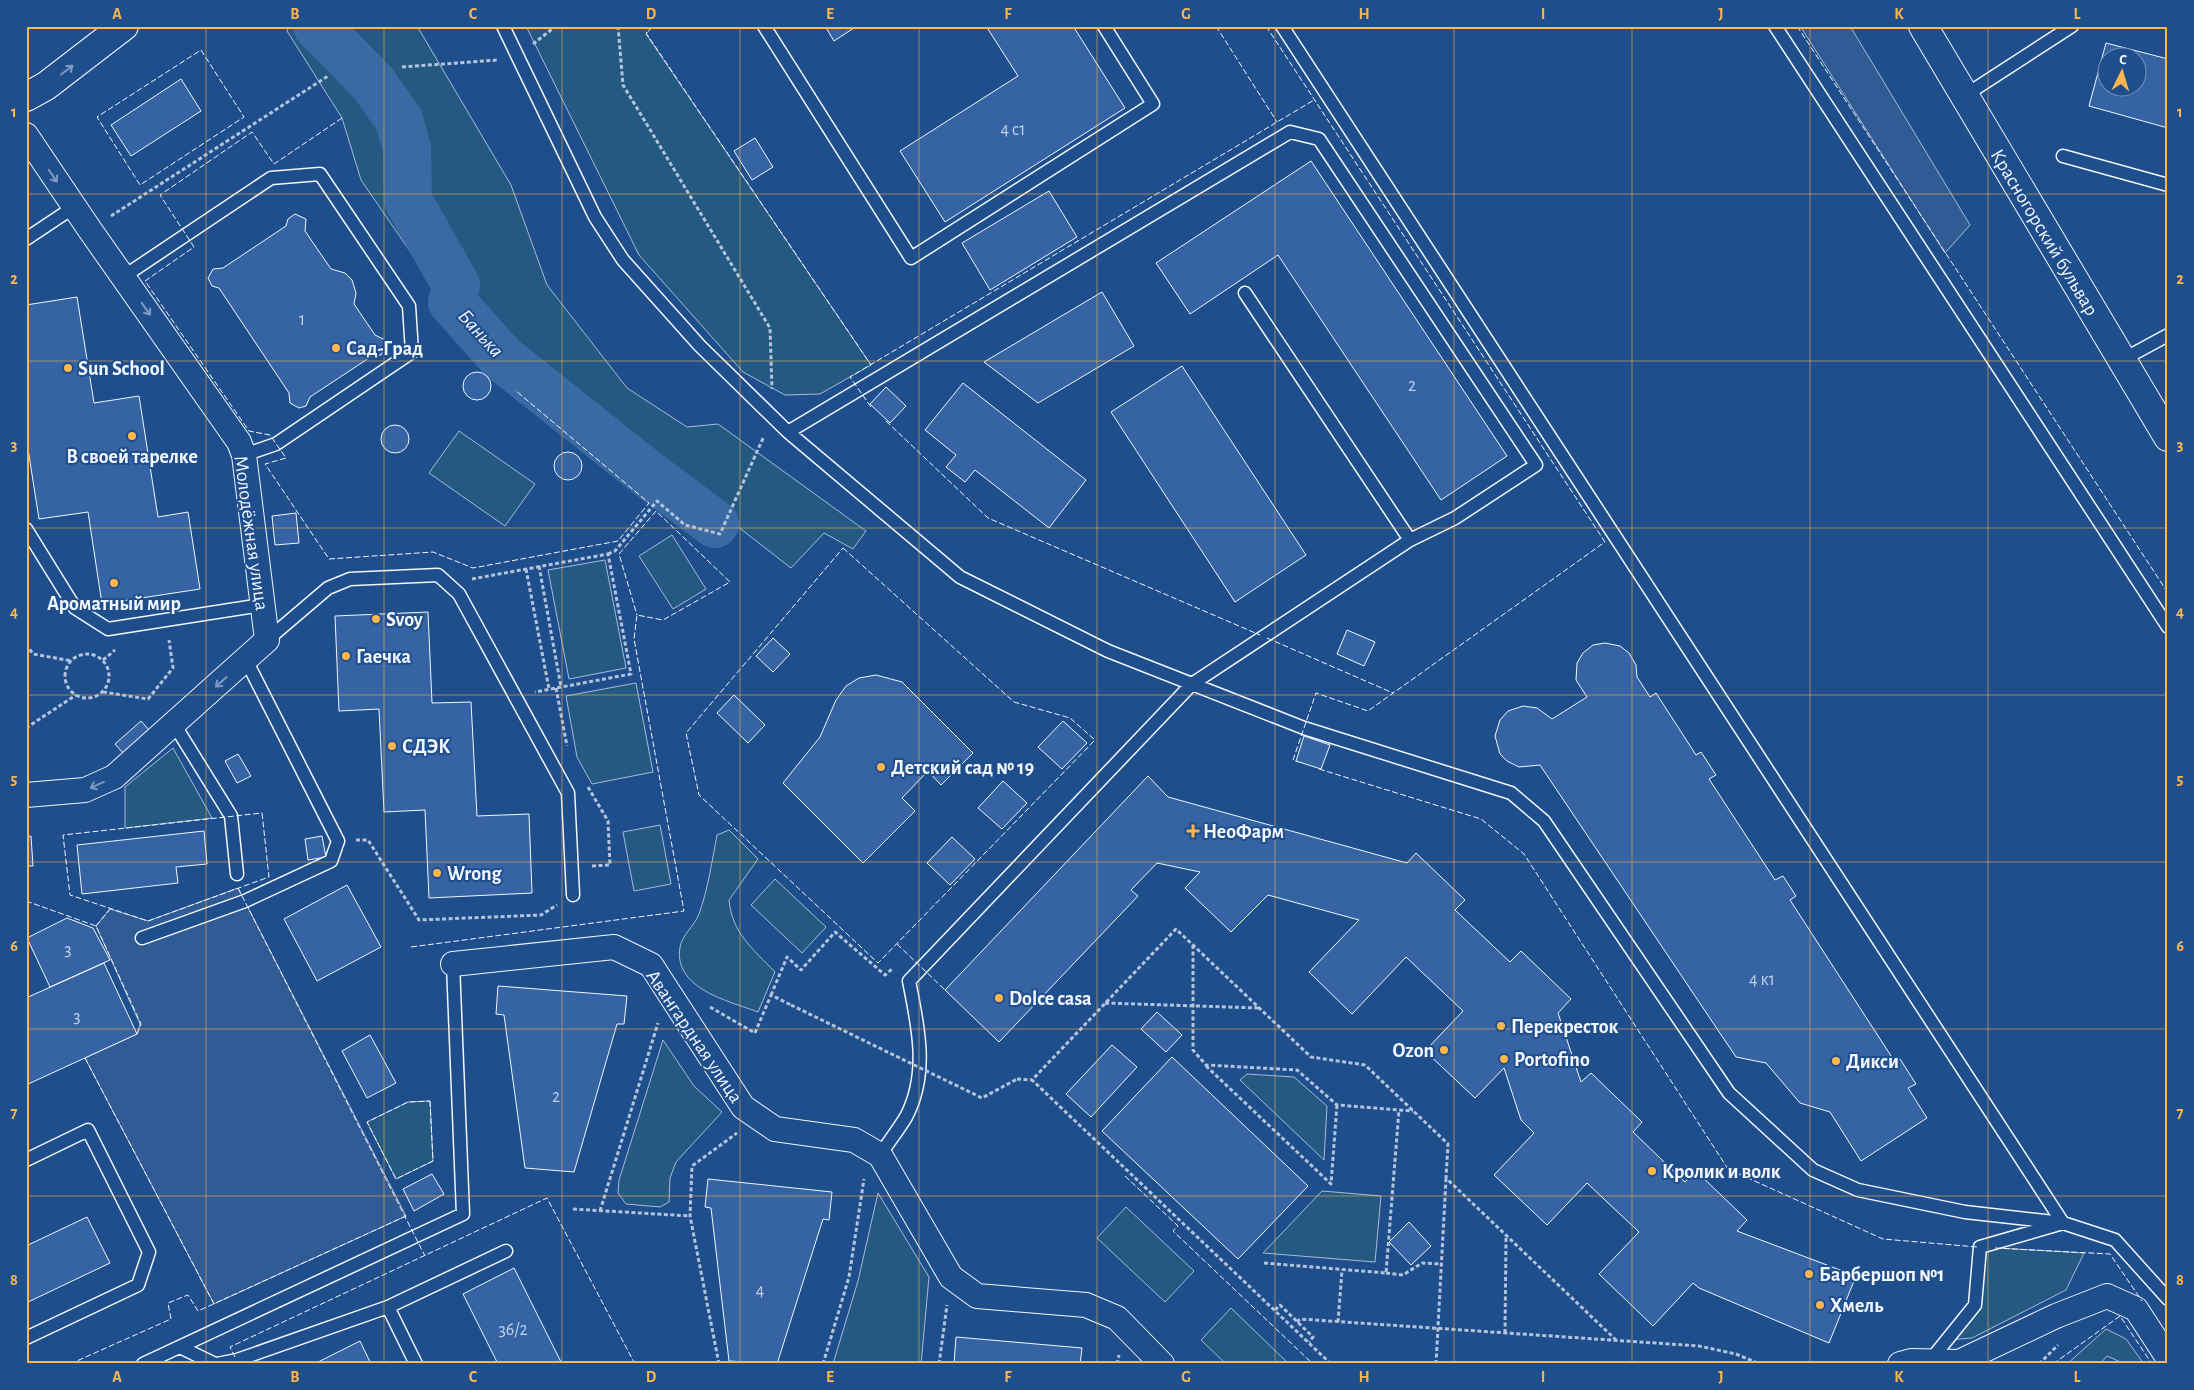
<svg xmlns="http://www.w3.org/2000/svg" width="2194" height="1390" font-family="'Alegreya Sans',sans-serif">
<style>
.green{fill:#245a82;stroke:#a8bbd7}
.parking{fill:#305b95;stroke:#a8bbd7}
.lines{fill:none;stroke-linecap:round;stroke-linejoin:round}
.river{stroke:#3b69a3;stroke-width:48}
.building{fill:#3563a3;stroke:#f2f6ff;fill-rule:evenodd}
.service-casing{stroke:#f2f6ff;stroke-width:15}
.minor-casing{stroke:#f2f6ff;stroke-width:26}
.secondary-casing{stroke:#f2f6ff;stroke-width:30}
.primary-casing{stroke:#f2f6ff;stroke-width:30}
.path{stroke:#b3c4dc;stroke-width:3;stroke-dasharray:4 2.5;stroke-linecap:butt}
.service{stroke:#1f4e8c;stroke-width:12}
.minor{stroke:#1f4e8c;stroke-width:24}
.secondary{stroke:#1f4e8c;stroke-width:28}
.primary{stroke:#1f4e8c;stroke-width:28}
.path-bridge{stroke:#b3c4dc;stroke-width:3;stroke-dasharray:4 2.5;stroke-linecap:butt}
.fence{stroke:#f2f6ff;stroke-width:1;stroke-dasharray:6 2.5;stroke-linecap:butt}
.oneway{stroke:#7e9ac0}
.grid{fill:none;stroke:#ffb74d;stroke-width:1;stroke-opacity:0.55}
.poi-dot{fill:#ffb74d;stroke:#1f4e8c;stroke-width:2}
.labels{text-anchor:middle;stroke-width:4;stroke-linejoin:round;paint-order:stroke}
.number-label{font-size:18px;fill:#c3d1e8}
.street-label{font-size:20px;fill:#f2f6ff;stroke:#1f4e8c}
.poi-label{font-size:20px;font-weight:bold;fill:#f2f6ff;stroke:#1f4e8c;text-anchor:start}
.water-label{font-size:21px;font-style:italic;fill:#f2f6ff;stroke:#1f4e8c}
.neatline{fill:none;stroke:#ffb74d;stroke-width:2}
.grid-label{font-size:16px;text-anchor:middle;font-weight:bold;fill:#ffb74d}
</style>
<rect width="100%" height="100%" fill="#1f4e8c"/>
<path class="green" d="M289,26H417L511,185L547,285L627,388L687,427L718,424L866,531L853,549L824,533L791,568L580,404L515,390L447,305L361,180L342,118L287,31Z
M526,26H653L646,34L871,365L820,394L785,395L743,372L639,255Z
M459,431L535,484L505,526L429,473Z
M672,535L706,589L673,609L639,556Z
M605,560L626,668L569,679L548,570Z
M636,683L653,772L592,784L577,757L566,696Z
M173,748L212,818L125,828V787Z
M660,825L671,884L634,891L623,832Z
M729,830L758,859L729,900C732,933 753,949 775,972L758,1012C729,1001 673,989 680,947C682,935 695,925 699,914C708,889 712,861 717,835Z
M775,879L826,927L802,953L751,905Z
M663,1040L694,1086L722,1112L676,1162L670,1178L669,1202L660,1207L626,1204L618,1193L619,1180Z
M1247,1074L1294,1077L1327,1106L1324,1160L1240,1080Z
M430,1101L433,1161L396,1179L367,1122L408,1102Z
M1322,1191L1381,1196L1375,1262L1263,1253Z
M878,1193L929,1277L921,1364H833L858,1281Z
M1126,1207L1194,1271L1165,1302L1097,1238Z
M1980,1247L2084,1253L2066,1290L1972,1338L1947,1340L1975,1305Z
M1231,1308L1289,1364H1226L1201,1340Z
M2106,1329L2126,1339L2144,1364H2125L2107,1356L2100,1364H2067Z"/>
<path class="parking" d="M1800,26H1850L1970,225L1945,253Z
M238,888L406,1216L214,1304L85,1058L137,1034L140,1024L96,926L110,909L148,921Z"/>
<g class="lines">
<path class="river" d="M317,26L373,83L399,120L407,149L408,200L456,285L452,302L502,358L644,471L715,524"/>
</g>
<path class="building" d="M825,26H857L834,41Z
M986,26H1073L1125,108L945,222L900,151L1018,76Z
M2106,43L2168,59V128L2089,106ZM2106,58H2136V88H2106Z
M181,79L201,111L131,156L111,125Z
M755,138L773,167L752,180L734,151Z
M1311,161L1507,456L1441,500L1278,255L1190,314L1156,263Z
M1049,191L1077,237L990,290L962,243Z
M295,214L306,219L305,231L331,269L345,273L352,280L356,293L354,304L375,335L385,340L386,346L381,355L372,356L310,397L306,406L299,408L290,403L289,393L219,288L212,286L208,278L213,269L223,268L286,226L288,219Z
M1102,292L1134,346L1038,403L984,362Z
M77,297L94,403L139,396L158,517L188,512L200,589L102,604L88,512L39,519L26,436V305Z
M1182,366L1306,555L1235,602L1111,412Z
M463 386a14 14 0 1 1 28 0a14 14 0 1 1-28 0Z
M963,383L1086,480L1049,528L975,470L965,482L946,467L956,455L925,430Z
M886,387L906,406L890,423L870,404Z
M381 439a14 14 0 1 1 28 0a14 14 0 1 1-28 0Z
M554 466a14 14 0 1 1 28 0a14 14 0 1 1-28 0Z
M296,513L299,543L275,545L272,516Z
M428,612L432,703L471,702L477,816L529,814L532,893L429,898L425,810L384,812L379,709L339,711L335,616Z
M1347,630L1375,642L1364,666L1337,654Z
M773,638L790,654L773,672L756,656Z
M1605,643L1620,646L1629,653L1636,665L1637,677L1650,697L1656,693L1696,755L1701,752L1716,775L1709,779L1775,880L1783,876L1796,896L1790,900L1895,1062L1900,1059L1916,1084L1908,1088L1927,1118L1861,1161L1830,1112L1800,1103L1766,1063L1736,1057L1540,765L1519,767L1507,761L1500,754L1495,736L1500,720L1508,711L1523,706L1537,708L1552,719L1587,697L1576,680L1577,663L1583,653L1593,645Z
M876,675L902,682L973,753L941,785L928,771L902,798L915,811L863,863L783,783L820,737L836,700L846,686L859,678Z
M734,695L765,725L748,743L717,713Z
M141,721L150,731L123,753L115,744Z
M1063,721L1087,743L1062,769L1038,747Z
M1304,736L1330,745L1321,769L1296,761Z
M238,754L251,776L237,783L225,761Z
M1148,776L1168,797L1407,863L1416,853L1465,900L1455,910L1510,962L1521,951L1571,999L1558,1013L1581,1082L1591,1073L1642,1122L1633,1132L1685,1182L1696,1171L1747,1220L1737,1231L1856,1276L1829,1343L1699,1288L1693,1283L1653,1326L1599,1274L1639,1232L1587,1183L1547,1225L1494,1175L1534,1133L1521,1120L1504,1068L1475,1098L1425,1051L1463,1011L1406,957L1352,1014L1309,972L1359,920L1268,895L1231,932L1185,888L1200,872L1157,863L1131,890L1138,896L999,1042L945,990Z
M1003,781L1027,803L1002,829L978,808Z
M204,831L207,864L176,867L178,883L82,894L77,845Z
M31,836L33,866H26V837Z
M322,836L326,857L308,860L305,839Z
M952,837L975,859L950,885L927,863Z
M347,885L381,947L317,981L284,919Z
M67,918L93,928L110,960L50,987L27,938Z
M104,963L137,1034L26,1085V998Z
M498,986L627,996L624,1024H617L574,1172L525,1168L504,1015L496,1014Z
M1157,1012L1182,1035L1166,1052L1141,1029Z
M370,1035L396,1083L367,1098L342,1051Z
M1112,1045L1137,1067L1091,1117L1066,1094Z
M1172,1057L1308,1186L1238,1259L1102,1131Z
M432,1174L444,1194L414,1211L403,1189Z
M708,1179L832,1192L829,1220L823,1219L777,1364L729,1361L711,1208L705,1207Z
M87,1217L110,1263L26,1303V1246Z
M1409,1222L1431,1246L1411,1265L1389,1242Z
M514,1268L562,1364H498L463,1294Z
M956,1337L1082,1348L1080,1364H954Z
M360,1341L371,1364H316V1363Z"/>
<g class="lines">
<g class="service-casing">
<path id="service" d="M503,26L595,217L623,260L700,346L788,432L960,577L1108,651L1304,728L1511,793L1544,821L1729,1093L1813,1170L1858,1190L1965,1212L2063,1223L1980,1247L1975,1305L1929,1362
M764,26L911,258L1153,104L1104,26
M1282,26L2063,1223L2115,1240L2168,1299
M1775,26L2168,627
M1964,96L2072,26
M2063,156L2168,185
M26,239L74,207
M123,277L271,178L320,174L409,306L412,352L276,444L244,455
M2122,360L2168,335
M788,432L1290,132L1319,139L1536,465L1455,518L1410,540
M26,529L75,608L108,629L262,605
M267,640L328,588L350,579L438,575L459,594L568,793L573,895
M174,724L231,816L237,874
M142,938L245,901L331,861L338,841L246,660
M880,1155C888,1143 898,1130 906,1117C929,1073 918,1026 909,981L1192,684L1410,540L1245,293
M26,1160L88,1130L149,1252L138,1285L26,1338
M388,1307L416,1364
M180,1347L215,1364
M143,1364L463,1214L453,964
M217,1364L237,1360L388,1307L506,1251"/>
</g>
<g class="minor-casing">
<path id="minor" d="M26,135L90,230L239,442L244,455L267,640L114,777L85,790L26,795
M453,964L614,947L651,965L743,1107L775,1129L854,1140L880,1155L951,1277L977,1296L1086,1305L1117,1318L1162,1364
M1900,1364L1911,1361L1959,1362L2056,1316L2107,1296L2136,1309L2168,1358"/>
</g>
<g class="secondary-casing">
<path id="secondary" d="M1923,26L2168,437"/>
</g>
<g class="primary-casing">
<path id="primary" d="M26,97L46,86L124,26"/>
</g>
<path class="path" d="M618,26L623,85L770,328L772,389
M533,44L556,26
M402,67L498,60
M111,216L328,76
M608,554L615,551L657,501L685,525L720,534L764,436
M539,566L561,687
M526,569L549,689
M472,579L608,554L631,674L535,692
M26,644L33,654L72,661
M65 676a22 22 0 1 1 44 0a22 22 0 1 1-44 0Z
M103,660L115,650
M556,688L567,746
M103,692L148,699L173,668L169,640
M26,728L76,695
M588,787L608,821L610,865L591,866
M356,840H368L419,920L541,915L557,905
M1193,945V1050L1206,1065L1297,1070L1337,1105L1413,1111
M771,995L787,957L801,970L835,932L885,975L892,969
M1105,1003L1259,1008
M710,1007L755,1033L771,995L791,1005
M1206,1066L1331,1184L1337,1105
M1017,1079L1032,1080
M573,1209L690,1216
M600,1211L658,1023
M1264,1263L1386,1273L1399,1110
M1386,1273L1403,1275L1422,1263L1441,1264
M1275,1310L1280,1305L1313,1337L1309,1342
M1297,1322L1300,1319L1699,1346L1736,1354L1760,1364
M1338,1322L1342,1270
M1505,1333L1506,1237
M719,1364L690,1216L692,1166L737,1133
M823,1364L849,1277L864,1179
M939,1364L947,1305
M1117,1364L1119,1355
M1331,1364L1032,1080L1176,929L1311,1057L1365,1065L1448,1144L1446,1178L1616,1340
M1436,1364L1446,1179
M2039,1364L2058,1345"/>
<use href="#service" class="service"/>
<use href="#minor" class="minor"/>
<use href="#secondary" class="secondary"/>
<use href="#primary" class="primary"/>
<path class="path-bridge" d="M791,1005L982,1098L1017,1079"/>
<path class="fence" d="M653,26L646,33L871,365
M1216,26L1277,122
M1266,26L1605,542L1368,711L1316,693L1293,760L1298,762
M1797,26L2168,593
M201,50L244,117L140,185L97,117Z
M342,118L274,164L252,132L160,195L194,247L145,281L249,431L270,435L286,458L265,464L329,559L433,552L473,568L618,541L649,503L515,390
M871,407L850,377L1314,100
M886,421L988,518L1260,635
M843,548L1014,702L1070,718L1095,740L878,963L699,795L686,733Z
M1267,638L1393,693
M1319,769L1481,819L1524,854L1728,1169L1883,1239L1977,1247
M262,813L269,877L148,921L70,895L63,835Z
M238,888L425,1256
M26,901L96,926L141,1024L137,1034
M96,926L110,909
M897,944L945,990
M411,947L684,911L634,639L637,615L663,620L730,582L656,511L619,554L637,615
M85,1058L214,1304
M430,1101L433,1161L396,1179L367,1122L408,1102Z
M1125,1176L1178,1226L1173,1231L1313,1364
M1995,1248L2110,1254L2142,1301
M235,1357L230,1347L547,1198L635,1364
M70,1364L171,1319L168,1303L188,1295L198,1311L406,1216
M2053,1364L2120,1316L2152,1364"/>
</g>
<defs><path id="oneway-shaft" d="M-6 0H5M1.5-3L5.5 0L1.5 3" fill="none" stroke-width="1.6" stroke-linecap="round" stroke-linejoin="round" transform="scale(1.25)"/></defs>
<g class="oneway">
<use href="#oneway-shaft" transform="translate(67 70) rotate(-37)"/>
<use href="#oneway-shaft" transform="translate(53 176) rotate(56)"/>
<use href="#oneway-shaft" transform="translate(146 309) rotate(55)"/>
<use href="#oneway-shaft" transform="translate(221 682) rotate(138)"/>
<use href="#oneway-shaft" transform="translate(97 785) rotate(156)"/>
</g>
<path class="grid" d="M206,26V1364M384,26V1364M562,26V1364M740,26V1364M919,26V1364M1097,26V1364M1275,26V1364M1454,26V1364M1632,26V1364M1810,26V1364M1988,26V1364M26,194H2168M26,361H2168M26,528H2168M26,695H2168M26,862H2168M26,1029H2168M26,1196H2168"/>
<g class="poi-dot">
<circle cx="336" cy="348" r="5"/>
<circle cx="68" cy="368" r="5"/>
<circle cx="132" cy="436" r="5"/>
<circle cx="114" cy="583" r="5"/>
<circle cx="376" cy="619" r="5"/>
<circle cx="346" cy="656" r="5"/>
<circle cx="392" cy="746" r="5"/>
<circle cx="881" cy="767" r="5"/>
<path d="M1190.5 823.5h5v5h5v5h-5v5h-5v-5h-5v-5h5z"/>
<circle cx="437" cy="873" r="5"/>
<circle cx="999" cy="998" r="5"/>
<circle cx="1501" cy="1026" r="5"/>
<circle cx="1444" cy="1050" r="5"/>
<circle cx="1504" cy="1059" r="5"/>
<circle cx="1836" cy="1061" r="5"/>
<circle cx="1652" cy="1171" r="5"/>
<circle cx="1809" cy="1274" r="5"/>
<circle cx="1820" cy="1305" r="5"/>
</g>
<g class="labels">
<g class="number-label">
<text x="1013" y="135">4 с1</text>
<text x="302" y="325">1</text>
<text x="1412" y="391">2</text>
<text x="68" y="955">3</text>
<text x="1762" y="985">4 к1</text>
<text x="77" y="1022">3</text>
<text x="556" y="1102">2</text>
<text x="760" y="1296">4</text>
<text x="513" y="1335">36/2</text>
</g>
<g class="street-label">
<text transform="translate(2045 232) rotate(59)" y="7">Красногорский бульвар</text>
<text transform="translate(252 533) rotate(82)" y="7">Молодёжная улица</text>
<text transform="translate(695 1036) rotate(56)" y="7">Авангардная улица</text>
</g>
<g class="poi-label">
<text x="346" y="355">Сад-Град</text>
<text x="78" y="375">Sun School</text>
<text x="132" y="463" text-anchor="middle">В своей тарелке</text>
<text x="114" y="610" text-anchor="middle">Ароматный мир</text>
<text x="386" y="626">Svoy</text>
<text x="356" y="663">Гаечка</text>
<text x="402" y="753">СДЭК</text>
<text x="891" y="774">Детский сад № 19</text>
<text x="1203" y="838">НеоФарм</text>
<text x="447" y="880">Wrong</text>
<text x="1009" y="1005">Dolce casa</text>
<text x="1511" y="1033">Перекресток</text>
<text x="1434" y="1057" text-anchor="end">Ozon</text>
<text x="1514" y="1066">Portofino</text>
<text x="1846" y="1068">Дикси</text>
<text x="1662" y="1178">Кролик и волк</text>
<text x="1819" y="1281">Барбершоп №1</text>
<text x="1830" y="1312">Хмель</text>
</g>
<g class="water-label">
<text transform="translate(481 333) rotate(48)" y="7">Банька</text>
</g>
</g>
<rect width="2194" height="1390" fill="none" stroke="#1f4e8c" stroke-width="55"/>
<g transform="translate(2122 72) rotate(5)"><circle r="24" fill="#1f4e8c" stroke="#7391ba"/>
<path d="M0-4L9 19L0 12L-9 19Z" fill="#ffb74d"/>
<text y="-8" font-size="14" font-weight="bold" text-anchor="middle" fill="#f2f6ff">С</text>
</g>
<rect x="28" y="28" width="2138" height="1334" class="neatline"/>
<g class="grid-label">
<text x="117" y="19">A</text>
<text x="295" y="19">B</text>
<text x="473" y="19">C</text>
<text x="651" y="19">D</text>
<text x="830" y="19">E</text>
<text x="1008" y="19">F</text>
<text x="1186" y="19">G</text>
<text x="1364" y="19">H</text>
<text x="1543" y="19">I</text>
<text x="1721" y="19">J</text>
<text x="1899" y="19">K</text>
<text x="2077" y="19">L</text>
<text x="14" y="117">1</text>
<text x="2180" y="117">1</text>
<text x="14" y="284">2</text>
<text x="2180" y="284">2</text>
<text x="14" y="450">3</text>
<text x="2180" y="450">3</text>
<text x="14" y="617">4</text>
<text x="2180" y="617">4</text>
<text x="14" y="784">5</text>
<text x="2180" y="784">5</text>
<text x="14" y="951">6</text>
<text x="2180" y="951">6</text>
<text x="14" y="1118">7</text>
<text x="2180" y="1118">7</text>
<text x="14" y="1285">8</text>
<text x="2180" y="1285">8</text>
<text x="117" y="1382">A</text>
<text x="295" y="1382">B</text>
<text x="473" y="1382">C</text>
<text x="651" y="1382">D</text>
<text x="830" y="1382">E</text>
<text x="1008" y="1382">F</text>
<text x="1186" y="1382">G</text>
<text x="1364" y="1382">H</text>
<text x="1543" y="1382">I</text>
<text x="1721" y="1382">J</text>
<text x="1899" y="1382">K</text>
<text x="2077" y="1382">L</text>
</g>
</svg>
